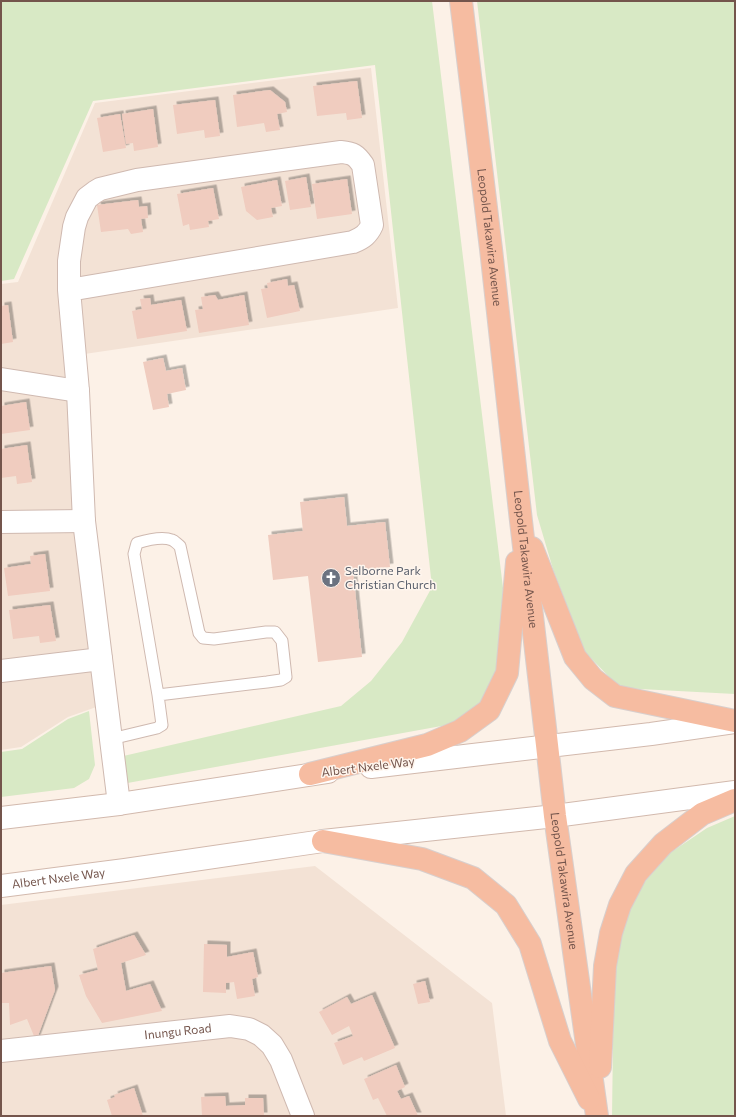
<svg xmlns="http://www.w3.org/2000/svg" width="736" height="1117" font-family="Commissioner,sans-serif">
<style>
.residential{fill:#f3e2d5}
.green{fill:#d8e9c5}
.building{fill:#f0ccbf;filter:url(#shadow)}
.lines{fill:none;stroke-linecap:round;stroke-linejoin:round}
.service-casing{stroke:#cfb9b0;stroke-width:13}
.minor-casing{stroke:#cfb9b0;stroke-width:24}
.secondary-casing{stroke:#d2b9ad;stroke-width:24}
.trunk-casing{stroke:#d8cfcd;stroke-width:24}
.service{stroke:#fff;stroke-width:11}
.minor{stroke:#fff;stroke-width:22}
.secondary{stroke:#fff;stroke-width:22}
.trunk{stroke:#f6bca1;stroke-width:22}
.labels{text-anchor:middle;stroke-width:3;stroke-linejoin:round;paint-order:stroke}
.street-label{font-size:12px;fill:#74554c;stroke:#fef5ed}
.worship-label{font-size:12px;fill:#5b616d;stroke:#fef5ed;text-anchor:start}
</style>
<defs>
<filter id="shadow"><feDropShadow dx="3.5" dy="-3.5" stdDeviation="0" flood-color="#0004"/></filter>
</defs>
<rect width="100%" height="100%" fill="#fcf1e7"/>
<path class="residential" d="M371,68L398,308L71,356L102,705L68,717L21,747L1,750V284L18,282L95,103Z
M315,866L492,1003L506,1116H1V905Z"/>
<path class="green" d="M1,1H432L503,588L497,673L483,703L458,723L122,784L119,757L341,706L371,681L402,642L432,587L375,65L93,101L14,279L1,281Z
M477,1H735V694L640,689L619,687L585,652L553,569L537,515Z
M89,711L95,765L89,779L74,788L1,797V752L22,749L68,719Z
M735,816V1116H612L614,969L625,915L643,884L670,853L707,828Z"/>
<path class="building" d="M357,81L362,118L347,120L346,113L317,116L313,86Z
M270,90L285,102L287,112L277,114L280,130L266,132L264,123L237,127L233,95Z
M215,100L220,136L205,138L204,130L177,134L173,105Z
M153,109L158,147L134,151L133,143L126,144L122,114Z
M120,114L126,148L103,152L97,118Z
M306,177L311,207L290,210L285,181Z
M347,179L352,214L317,219L312,184Z
M277,180L282,206L271,208L273,217L257,220L246,211L241,187Z
M213,188L219,219L208,221L209,227L190,230L189,224L183,226L177,194Z
M138,200L139,207L147,206L148,218L141,219L143,232L131,234L128,229L101,232L97,205Z
M287,279L288,286L294,285L300,311L267,318L261,289L268,288L267,283Z
M215,295L218,300L244,295L249,325L199,333L195,310L203,309L201,297Z
M150,298L151,305L181,300L187,331L137,339L132,311L142,309L140,299Z
M8,305L13,342L1,344V306Z
M163,358L166,371L182,368L186,390L167,394L169,407L153,410L143,362Z
M26,402L30,430L1,434V406Z
M27,445L32,482L17,484L16,476L1,478V449Z
M344,497L347,526L385,522L390,567L353,571L362,657L318,662L308,576L273,580L268,535L303,531L300,502Z
M45,554L50,591L8,596L4,568L31,564L30,556Z
M50,605L56,641L40,643L39,636L13,639L9,610Z
M134,935L146,955L121,963L126,991L150,984L162,1011L102,1023L86,996L79,975L98,970L93,949Z
M204,944L227,945V957L253,952L258,977L252,979L255,996L237,999L234,982L226,983V993L203,992Z
M51,966L55,990L36,1041L27,1019L10,1025L9,1003H1V973Z
M425,981L430,1002L418,1004L413,984Z
M372,995L395,1048L364,1061L362,1057L343,1065L334,1043L353,1036L349,1026L332,1035L319,1012L347,997L351,1004Z
M396,1065L405,1087L397,1091L401,1099L409,1096L418,1116H387L378,1098L373,1100L364,1079Z
M134,1088L143,1116H122L121,1115L112,1116L107,1100L115,1097L114,1095Z
M225,1096L226,1106L245,1105V1098H263L264,1116H202L201,1097Z"/>
<g class="lines">
<g class="service-casing">
<path id="service" d="M111,739L157,728L162,725L158,695L134,554L137,543C147,540 162,536 172,540C175,541 177,544 180,546L199,633L203,638L214,639L266,632H275L282,641L286,677L281,680L267,682L158,695"/>
</g>
<g class="minor-casing">
<g id="minor">
<path d="M69,290L353,242C363,238 368,234 372,225L363,165C356,155 353,153 341,152L137,180L100,189L95,192L87,198L77,217L74,227L69,261V290L78,391L84,521L119,804"/>
<path d="M1,379L78,391"/>
<path d="M1,522L84,521"/>
<path d="M1,671L101,659"/>
<path id="s1" d="M1,1051L230,1026L249,1029L261,1035L272,1045L281,1060L303,1116"/>
</g>
</g>
<g class="secondary-casing">
<g id="secondary">
<path d="M371,767L651,734L735,722"/>
<path d="M1,818L119,804L328,772"/>
<path id="s2" d="M1,886L125,870L323,841L555,816L735,792"/>
</g>
</g>
<g class="trunk-casing">
<g id="trunk">
<path id="s3" d="M461,1L491,249L521,521L547,745L555,816L597,1116"/>
<path d="M532,548L575,657L593,679L615,696L735,721"/>
<path d="M310,774L427,745L460,731L489,710L507,673L517,562"/>
<path d="M323,841L422,859L473,878L506,905L530,944L560,1041L589,1099"/>
<path d="M600,1067L605,966L611,933L620,905L636,874L663,844L702,814L735,800"/>
</g>
</g>
<use href="#service" class="service"/>
<use href="#minor" class="minor"/>
<use href="#secondary" class="secondary"/>
<use href="#trunk" class="trunk"/>
</g>
<defs>
<g id="church-disc" transform="scale(1)"><circle r="9.5" fill="#6b7280" stroke="#fef5ed"/><path d="M-1.2-6h2.4v3.5h3.3v2.4h-3.3V6h-2.4V-.1h-3.3v-2.4h3.3Z" fill="#fff"/></g>
</defs>
<g fill-rule="evenodd">
<use href="#church-disc" x="331" y="578"/>
</g>
<g class="labels">
<g class="street-label">
<text dy="4" stroke="none"><textPath href="#s3" startOffset="238">Leopold Takawira Avenue</textPath></text>
<text dy="4" stroke="none"><textPath href="#s3" startOffset="562">Leopold Takawira Avenue</textPath></text>
<text transform="translate(368 767) rotate(-7)" y="4">Albert Nxele Way</text>
<text dy="4" stroke="none"><textPath href="#s2" startOffset="58">Albert Nxele Way</textPath></text>
<text dy="4" stroke="none"><textPath href="#s3" startOffset="886">Leopold Takawira Avenue</textPath></text>
<text dy="4" stroke="none"><textPath href="#s1" startOffset="178">Inungu Road</textPath></text>
</g>
<g class="worship-label">
<text x="345" y="575">Selborne Park<tspan x="345" dy="14">Christian Church</tspan></text>
</g>
</g>
<rect width="736" height="1117" fill="none" stroke="#74554c" stroke-width="4"/>
</svg>
